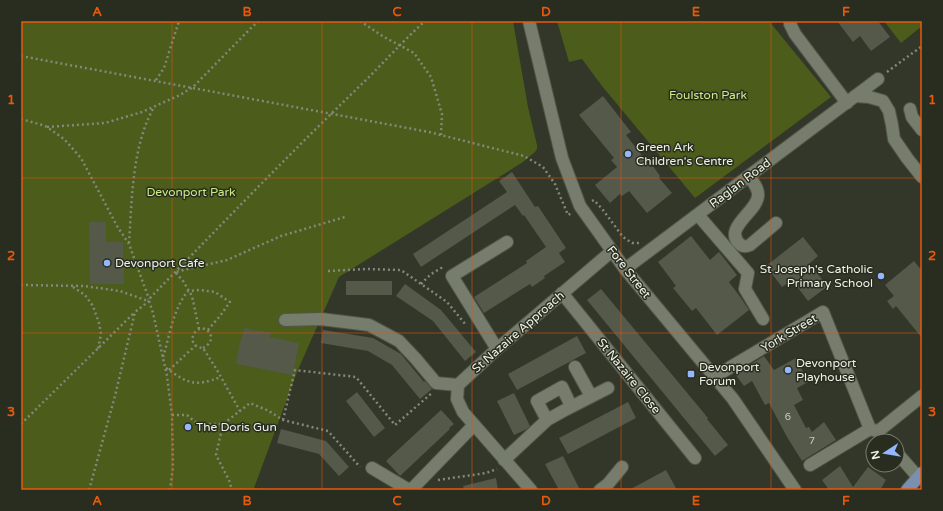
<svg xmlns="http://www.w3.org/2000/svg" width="943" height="511" font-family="'Varela Round',sans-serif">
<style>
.green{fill:#4b5c1b}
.building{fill:#54594a}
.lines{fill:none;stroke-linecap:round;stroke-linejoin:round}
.minor-casing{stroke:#515649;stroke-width:14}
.major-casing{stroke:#515649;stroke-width:14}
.path{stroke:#84887c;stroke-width:2.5;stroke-dasharray:2 3;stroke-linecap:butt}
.minor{stroke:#777d6d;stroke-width:12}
.major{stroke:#7a90b0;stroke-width:12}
.grid{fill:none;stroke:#e8590c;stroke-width:1;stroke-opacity:0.55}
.poi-dot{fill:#94b7fd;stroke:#282d1f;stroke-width:1.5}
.labels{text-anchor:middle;stroke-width:3;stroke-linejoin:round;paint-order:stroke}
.number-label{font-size:10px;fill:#c8ccc1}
.park-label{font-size:12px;fill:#ccec83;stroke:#282d1f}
.poi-label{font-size:12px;fill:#eff2e9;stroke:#282d1f;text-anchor:start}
.street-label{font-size:12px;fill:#eff2e9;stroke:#282d1f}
.neatline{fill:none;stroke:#e8590c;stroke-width:1.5}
.grid-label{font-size:13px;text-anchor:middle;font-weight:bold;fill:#e8590c}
</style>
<rect width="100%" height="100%" fill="#323729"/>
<path class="green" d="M21,21H513L528,107L537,145V149L535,152L523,162L339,277L297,372L254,488L282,490H21Z
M557,21H769L831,97L695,198L602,86L582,59L569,62Z
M884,21H922V26L901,43Z"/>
<path class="building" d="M837,21H878L890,37L871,51L860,36L853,42Z
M603,96L631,132L626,135L651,167L653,166L660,176L659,178L672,193L647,213L629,191L622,196L620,194L610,203L595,185L617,167L611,160L614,158L579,115Z
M512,172L535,207L538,206L566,248L559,253L565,262L544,276L545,278L532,287L530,284L484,313L474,297L527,263L526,261L546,247L524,215L523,216L515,205L421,267L413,254L507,192L499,181Z
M89,222H106V242H123L124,284H90Z
M691,236L710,260L719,252L737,275L729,282L741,298L749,310L717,335L696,308L692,311L673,288L676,286L658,262Z
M803,237L818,256L809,264L828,286L808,301L792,280L782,287L766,266Z
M914,261L922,271V338L896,306L893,309L887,301L894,296L885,285Z
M346,281H392V295H346Z
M405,284L441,310L476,352L465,361L433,321L396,296Z
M601,289L708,418L707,419L728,445L715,456L587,300Z
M244,328L271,333L270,337L299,343L293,375L236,364L240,341H241Z
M323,330L373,338L401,354L424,382L425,381L432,389L420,399L392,365L368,351L321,343Z
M577,336L586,353L517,390L508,374Z
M764,356L774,370L796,358L808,382L797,388L803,400L794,405L806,428L809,427L812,432L824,422L836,440L802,461L787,437L769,403L765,405L752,381L744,386L735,374Z
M357,392L385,428L374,437L346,401Z
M514,393L530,426L527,429L514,435L497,401Z
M628,402L636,418L568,454L559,438Z
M441,410L454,424L449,428L450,429L400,476L386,461Z
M281,429L326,441L349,467L339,476L319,454L277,443Z
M563,456L580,490H559L545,464Z
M840,466L853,487L868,467L886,480L880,490H829L822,480Z
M666,470L677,490H629Z
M496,478L498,490H464L463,486Z"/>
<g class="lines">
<g class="minor-casing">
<path id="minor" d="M529,21L562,158L580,206L625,269L733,399L795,490
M791,21L790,24L795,34L847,103
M855,96L869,97L883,101L889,111L892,125L894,139L907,158L922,177
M910,109L912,117L922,130
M749,176C753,182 759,189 758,196C757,212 721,229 741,245C744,247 746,247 750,245L776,223
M698,215L748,273L745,289L763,319
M625,269L878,79
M562,293L695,458
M285,320L321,319L369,325L399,341L416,359L436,383L458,385
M497,349L452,276L507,242
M575,367L591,396
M714,377L823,312L870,429L877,431L881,429L922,396
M547,420L537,401L562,387L571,406
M897,453L918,477
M504,460L547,420L565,410L608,388
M810,465L870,429
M372,468L409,490
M411,490L474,425
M531,490L463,412L457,399L458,385L497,349L612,251
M600,490L608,484L622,467"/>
</g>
<g class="major-casing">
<path id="major" d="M907,490L922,473"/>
</g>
<path class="path" d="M360,21L384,37L414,53L431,77L442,114L441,135
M21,56L429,132L524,156L543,167L555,184L568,215L572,213
M887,72L922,46
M156,80L164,68L179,21
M21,119L42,125L47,127L64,139L81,158L117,226L129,244L149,299
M47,127L105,123L142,112L180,95L193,87L252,27L259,21
M592,201L594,200L603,210L623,237L632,243H639
M129,243C132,199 132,146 154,107
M328,271L366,269L401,270L447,302L466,325
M421,284L431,274L443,267
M21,285L84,286L120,291L148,301
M73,287L85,295L93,306L99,323L101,334L98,349
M149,301L153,313L167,376L172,415L173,467L170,490
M199,329L192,296L183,281L175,272L227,260L281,236L345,217
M203,348C209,345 214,339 209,332C197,319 182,346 203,348L217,370L240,411
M163,357C170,335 173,309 188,291L200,290L215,292L230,302L220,316L207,331
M166,368C189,384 194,387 221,377
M169,370L195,346
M172,415H187L198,424H223L250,403L269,411L283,420L328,431L360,467
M283,420L295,370L356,377L395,425L432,393
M21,424L135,312
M223,424L216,455L229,480L232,490
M438,480L486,473L497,469
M89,490L115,396L135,312L149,301V299C220,226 291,152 365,81C385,61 404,40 425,21"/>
<use href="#minor" class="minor"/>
<use href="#major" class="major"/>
</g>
<path class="grid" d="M172,21V490M322,21V490M472,21V490M621,21V490M771,21V490M21,178H922M21,333H922"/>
<g class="poi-dot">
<circle cx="628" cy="154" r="4"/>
<circle cx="107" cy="263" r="4"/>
<circle cx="881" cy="276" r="4"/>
<circle cx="788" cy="370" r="4"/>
<rect x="687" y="370" width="8" height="8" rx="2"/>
<circle cx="188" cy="427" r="4"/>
</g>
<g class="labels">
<g class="number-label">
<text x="788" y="420">6</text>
<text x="812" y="444">7</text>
</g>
<g class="park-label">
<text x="708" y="99">Foulston Park</text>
<text x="191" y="196">Devonport Park</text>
</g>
<g class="poi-label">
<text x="636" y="151">Green Ark<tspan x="636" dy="14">Children's Centre</tspan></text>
<text x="115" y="267">Devonport Cafe</text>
<text x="873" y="273" text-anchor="end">St Joseph's Catholic<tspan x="873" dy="14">Primary School</tspan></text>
<text x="796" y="367">Devonport<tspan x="796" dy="14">Playhouse</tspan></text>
<text x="699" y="371">Devonport<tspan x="699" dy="14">Forum</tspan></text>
<text x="196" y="431">The Doris Gun</text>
</g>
<g class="street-label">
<text transform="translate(740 183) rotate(-37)" y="4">Raglan Road</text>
<text transform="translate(629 272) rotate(52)" y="4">Fore Street</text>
<text transform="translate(518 332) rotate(-41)" y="4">St Nazaire Approach</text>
<text transform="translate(789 333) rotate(-31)" y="4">York Street</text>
<text transform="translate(629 376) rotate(51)" y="4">St Nazaire Close</text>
</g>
</g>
<rect width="943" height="511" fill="none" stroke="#282d1f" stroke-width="44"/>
<g transform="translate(885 453) rotate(258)"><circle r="19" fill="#282d1f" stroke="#787c70"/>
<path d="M0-3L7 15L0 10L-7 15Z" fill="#94b7fd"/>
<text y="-6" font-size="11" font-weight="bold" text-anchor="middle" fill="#eff2e9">N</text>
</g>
<rect x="22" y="22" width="899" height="467" class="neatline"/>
<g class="grid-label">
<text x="97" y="16">A</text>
<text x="247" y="16">B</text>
<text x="397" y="16">C</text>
<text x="546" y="16">D</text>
<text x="696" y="16">E</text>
<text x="846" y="16">F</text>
<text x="11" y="104">1</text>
<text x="932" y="104">1</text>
<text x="11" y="260">2</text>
<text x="932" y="260">2</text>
<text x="11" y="416">3</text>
<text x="932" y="416">3</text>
<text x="97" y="505">A</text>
<text x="247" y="505">B</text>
<text x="397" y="505">C</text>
<text x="546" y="505">D</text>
<text x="696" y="505">E</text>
<text x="846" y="505">F</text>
</g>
</svg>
